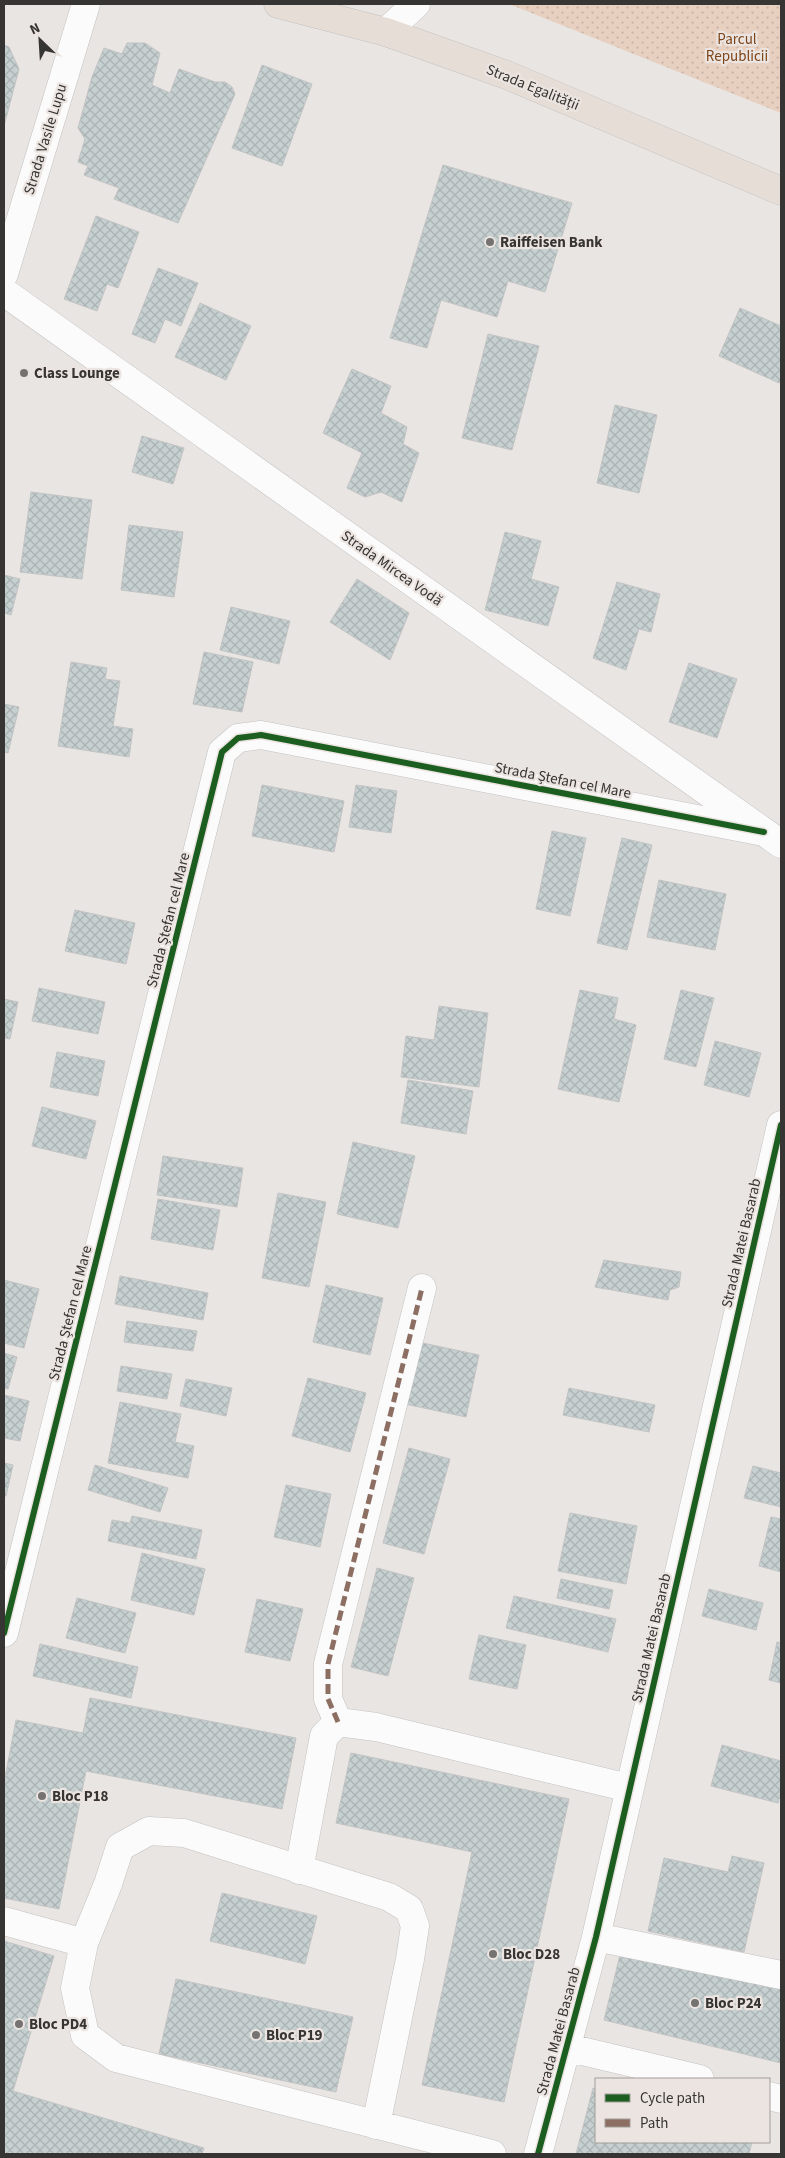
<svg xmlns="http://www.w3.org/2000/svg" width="785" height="2158" font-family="'Source Sans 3',sans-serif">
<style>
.grass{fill:url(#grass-dots)}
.building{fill:url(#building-cross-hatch);stroke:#c3c3c3}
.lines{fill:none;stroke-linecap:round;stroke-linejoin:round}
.minor-casing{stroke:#c4c2c0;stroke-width:29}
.major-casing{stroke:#c4c2c0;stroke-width:29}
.minor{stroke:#fcfbfb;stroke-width:28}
.major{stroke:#e6ded6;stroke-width:28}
.quiet{stroke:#8d6e63;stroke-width:5;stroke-dasharray:10 5;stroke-linecap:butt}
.cycleway-casing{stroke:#ebe4e0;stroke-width:9}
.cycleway{stroke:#1b5e20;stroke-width:6}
.poi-dot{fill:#757371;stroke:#ebe4e0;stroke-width:2}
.labels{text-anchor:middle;stroke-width:4.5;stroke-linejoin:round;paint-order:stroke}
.park-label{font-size:15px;fill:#7c451b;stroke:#ebe4e0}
.street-label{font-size:15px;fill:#373533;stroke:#ebe4e0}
.poi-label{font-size:15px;font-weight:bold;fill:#373533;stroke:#ebe4e0;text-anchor:start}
</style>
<defs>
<pattern id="grass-dots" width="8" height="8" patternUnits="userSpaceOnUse" patternTransform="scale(1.25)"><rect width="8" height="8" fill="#e8d0c1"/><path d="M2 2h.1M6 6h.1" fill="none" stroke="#c8b3a6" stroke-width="1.8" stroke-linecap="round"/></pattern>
<pattern id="building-cross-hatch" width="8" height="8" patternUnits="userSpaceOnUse" patternTransform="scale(1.25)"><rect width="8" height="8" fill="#c6d0d1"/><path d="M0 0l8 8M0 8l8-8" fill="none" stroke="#abb3b4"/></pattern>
</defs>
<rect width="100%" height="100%" fill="#e8e5e3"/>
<path class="grass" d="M509,4H781V113Z"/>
<path class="building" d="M127,43H145L160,53L152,85L170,93L179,69L215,82H225L232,87L235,94L178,223L114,199L119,188L84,175L88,166L78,162L85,139L78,128L92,77L104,48L122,54Z
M4,45L9,47L19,69L4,126Z
M262,65L312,84L282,166L232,148Z
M443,165L572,203L545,292L508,281L497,317L441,300L427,348L390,338Z
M96,216L139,232L118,288L107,284L97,311L64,299Z
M158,268L198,283L181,326L165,319L155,343L132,334Z
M200,303L251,326L226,380L175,357Z
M740,308L781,326V379L779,383L719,356Z
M488,334L539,346L512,450L462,438Z
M352,369L391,386L381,413L407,427L403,444L419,453L402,502L381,492L365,497L347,488L362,453L323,433Z
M615,405L657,415L639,493L597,483Z
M142,436L184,448L173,484L132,472Z
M31,492L92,500L82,579L20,572Z
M129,525L183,532L174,597L121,590Z
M505,532L541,541L531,579L559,587L548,626L485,610Z
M4,575L20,579L11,615L4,613Z
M357,579L409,613L390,660L330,622Z
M617,582L660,594L651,632L639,629L626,670L593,658Z
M231,607L290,621L279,664L220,650Z
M204,652L253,662L242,712L193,704Z
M71,662L107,668L105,679L120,681L113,726L133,729L129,757L58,746Z
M689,663L737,679L717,738L669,722Z
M4,704L19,707L8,753L4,752Z
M262,785L344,801L334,852L252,836Z
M356,785L397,791L391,833L349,827Z
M552,831L586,838L570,916L536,909Z
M622,838L652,845L627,950L597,943Z
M659,880L726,894L715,950L647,937Z
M75,910L135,923L126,964L65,951Z
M39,988L105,1002L98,1034L32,1021Z
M580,990L618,998L614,1019L636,1025L619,1102L558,1089Z
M681,990L714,998L696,1067L664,1059Z
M4,999L18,1002L10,1039L4,1038Z
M439,1006L488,1013L479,1087L401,1077L406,1036L434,1040Z
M715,1041L761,1053L749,1097L704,1085Z
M57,1052L105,1061L98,1096L50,1087Z
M408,1080L473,1091L466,1134L401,1123Z
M42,1107L96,1121L86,1159L32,1146Z
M353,1142L415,1156L398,1228L337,1214Z
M163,1156L243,1168L237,1207L157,1195Z
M278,1193L326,1202L309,1287L262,1278Z
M158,1199L220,1210L213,1250L151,1239Z
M604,1260L681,1272L679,1287L670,1290L668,1300L595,1287Z
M120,1276L208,1293L203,1320L115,1304Z
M4,1280L39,1289L24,1348L4,1343Z
M326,1285L383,1298L370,1355L313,1342Z
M127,1321L197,1331L193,1351L124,1342Z
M418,1342L479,1355L466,1417L405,1404Z
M4,1353L17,1357L8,1389L4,1388Z
M121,1366L172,1374L167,1399L117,1391Z
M308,1378L366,1393L350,1452L292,1436Z
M186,1379L232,1388L226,1416L180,1406Z
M569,1388L655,1405L649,1432L563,1415Z
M4,1395L29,1401L20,1441L4,1438Z
M120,1402L181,1414L175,1442L194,1446L188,1478L108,1463Z
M409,1448L450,1459L424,1554L383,1543Z
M4,1463L13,1465L6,1496H4Z
M95,1465L168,1488L160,1512L88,1490Z
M753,1466L781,1473V1507L744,1498Z
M286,1485L331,1494L320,1547L274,1537Z
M570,1513L637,1526L626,1584L558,1571Z
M132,1516L202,1530L196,1559L108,1541L112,1520L130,1523Z
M771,1517L781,1519V1572L759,1566Z
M142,1553L205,1569L194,1615L131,1600Z
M377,1568L414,1578L388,1676L351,1667Z
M561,1579L613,1590L609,1609L557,1598Z
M709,1589L763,1603L756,1630L702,1616Z
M514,1596L616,1619L608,1652L506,1628Z
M77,1598L136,1613L125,1653L66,1638Z
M257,1599L303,1609L290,1661L245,1652Z
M479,1635L526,1645L517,1689L469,1679Z
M777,1642L781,1643V1683L769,1680Z
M40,1644L138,1667L131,1698L33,1676Z
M90,1698L296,1738L282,1809L86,1771L59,1909L4,1898V1783L16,1720L83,1733Z
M722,1745L781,1761V1792L778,1803L711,1786Z
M351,1753L569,1799L504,2102L422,2085L472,1852L336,1823Z
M732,1856L764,1863L744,1952L648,1931L664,1858L728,1872Z
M222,1893L317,1916L305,1964L210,1941Z
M4,1941L54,1956L13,2091L204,2148L202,2154H4Z
M622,1947L781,1985V2063L604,2020Z
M176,1979L353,2017L336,2092L159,2054Z
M593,2088L596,2089V2142H752L749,2154H576Z"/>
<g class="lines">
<g class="minor-casing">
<path id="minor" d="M386,32L416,4
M4,274L86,4
M4,292L781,844
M4,1633L222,752L238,738L261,735L764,832
M338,1722L328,1699V1664L422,1288
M299,1870L324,1736L338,1722L376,1727L629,1788
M4,1921L84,1943L75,1988L85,2035L116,2058L492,2154
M596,1937L781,1975
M84,1943L108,1884L120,1847L149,1831L184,1833L389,1897L409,1909L415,1926L410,1959L376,2125
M565,2047L700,2079
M769,2096L781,2099
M538,2154L596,1937L781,1125"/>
</g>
<g class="major-casing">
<path id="major" d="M278,4L386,32L507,75L781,191"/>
</g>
<use href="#minor" class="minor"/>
<use href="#major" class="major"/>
<path class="quiet" d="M338,1722L328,1699V1664L422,1288"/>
<g class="cycleway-casing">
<path id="cycleway" d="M4,1633L222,752L238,738L261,735L764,832
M538,2154L596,1937L781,1125"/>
</g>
<use href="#cycleway" class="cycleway"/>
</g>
<g class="poi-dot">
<circle cx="490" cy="242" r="5"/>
<circle cx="24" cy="373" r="5"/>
<circle cx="42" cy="1796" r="5"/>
<circle cx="493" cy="1954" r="5"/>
<circle cx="695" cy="2003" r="5"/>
<circle cx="19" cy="2024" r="5"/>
<circle cx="256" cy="2035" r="5"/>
</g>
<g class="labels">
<g class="park-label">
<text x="737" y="44">Parcul<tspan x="737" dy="17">Republicii</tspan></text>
</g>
<g class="street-label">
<text transform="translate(533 87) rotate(22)" y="5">Strada Egalității</text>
<text transform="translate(45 139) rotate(-73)" y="5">Strada Vasile Lupu</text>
<text transform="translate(392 568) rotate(35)" y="5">Strada Mircea Vodă</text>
<text transform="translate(563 780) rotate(11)" y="5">Strada Ștefan cel Mare</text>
<text transform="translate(168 920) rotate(-76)" y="5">Strada Ștefan cel Mare</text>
<text transform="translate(741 1243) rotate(-77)" y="5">Strada Matei Basarab</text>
<text transform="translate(70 1313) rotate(-76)" y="5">Strada Ștefan cel Mare</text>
<text transform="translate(651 1638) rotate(-77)" y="5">Strada Matei Basarab</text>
<text transform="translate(558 2031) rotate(-75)" y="5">Strada Matei Basarab</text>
</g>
<g class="poi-label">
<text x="500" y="247">Raiffeisen Bank</text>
<text x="34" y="378">Class Lounge</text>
<text x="52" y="1801">Bloc P18</text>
<text x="503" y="1959">Bloc D28</text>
<text x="705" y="2008">Bloc P24</text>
<text x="29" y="2029">Bloc PD4</text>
<text x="266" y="2040">Bloc P19</text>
</g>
</g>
<rect width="785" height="2158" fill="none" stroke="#373533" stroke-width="10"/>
<rect x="595" y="2078" width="175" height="65" fill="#ebe4e0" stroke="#a39e9b"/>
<rect x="605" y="2094" width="25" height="8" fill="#1b5e20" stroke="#a39e9b"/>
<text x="640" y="2103" font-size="15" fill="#373533">Cycle path</text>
<rect x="605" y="2119" width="25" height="8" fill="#8d6e63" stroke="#a39e9b"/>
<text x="640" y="2128" font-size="15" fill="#373533">Path</text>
<g transform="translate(40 40) rotate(335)" stroke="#ebe4e0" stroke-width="4" paint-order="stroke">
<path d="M0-4L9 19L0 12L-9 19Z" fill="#373533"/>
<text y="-8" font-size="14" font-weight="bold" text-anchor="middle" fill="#373533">N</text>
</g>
</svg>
